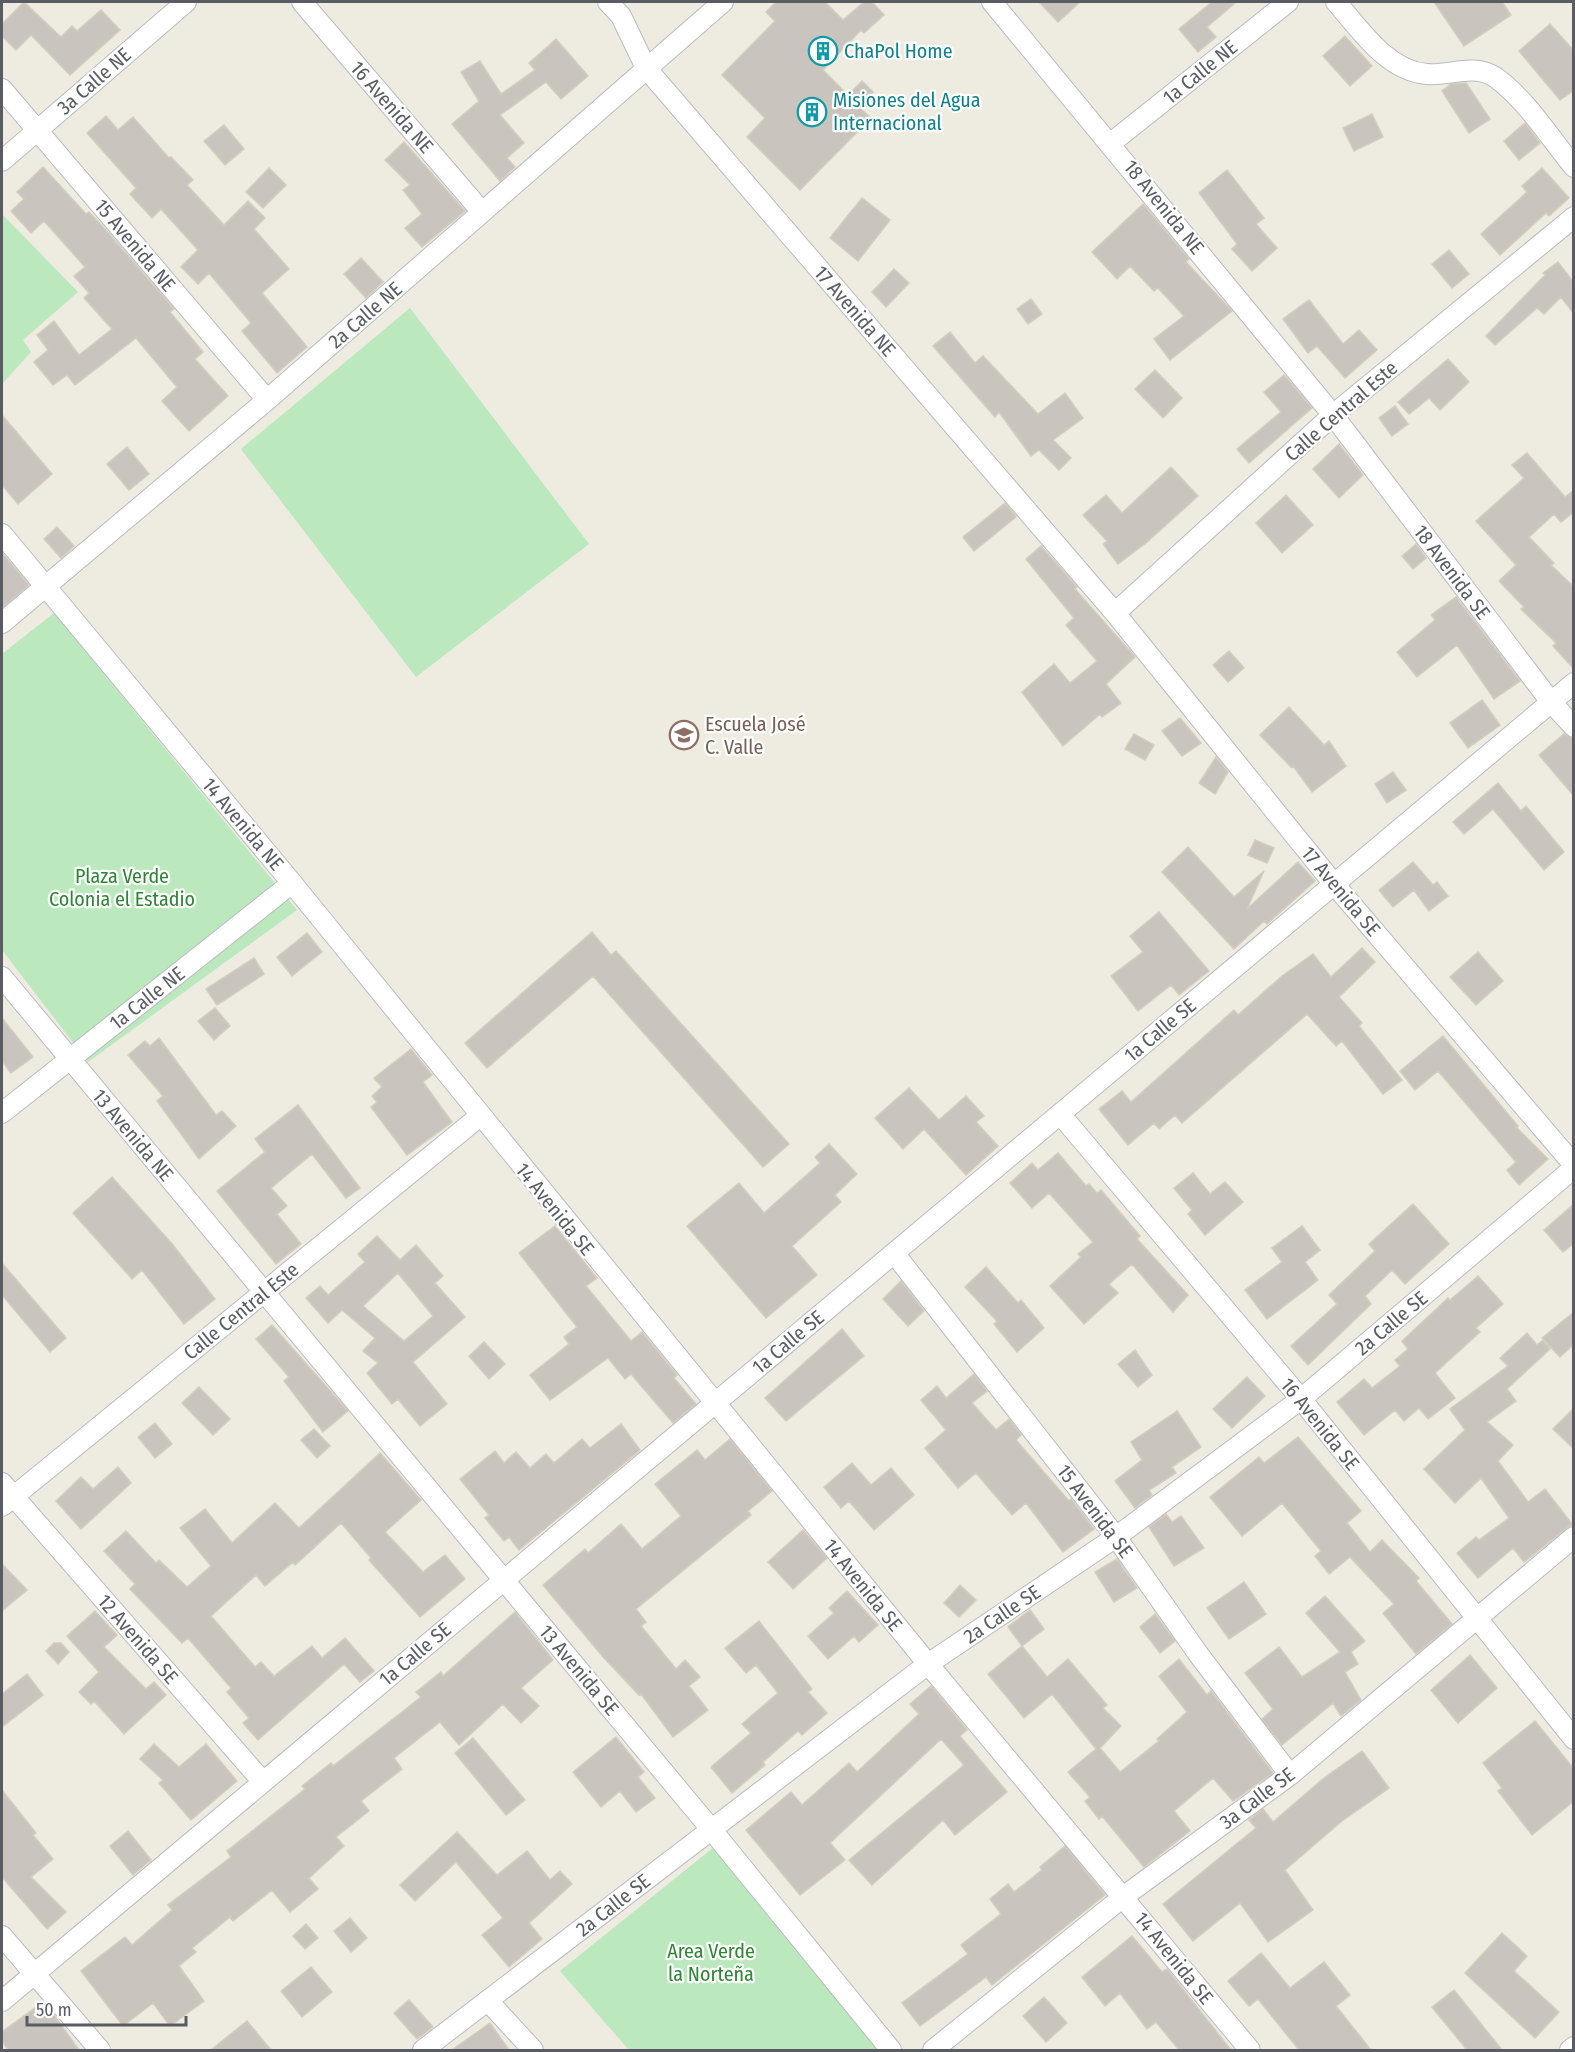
<svg xmlns="http://www.w3.org/2000/svg" width="1575" height="2052" font-family="'Fira Sans Condensed',sans-serif">
<style>
.green{fill:#bbe8bc}
.building{fill:#c9c5be;stroke:#d3cdbe;stroke-width:1.5;fill-rule:evenodd}
.lines{fill:none;stroke-linecap:round;stroke-linejoin:round}
.street-casing{stroke:#b9bbc1;stroke-width:22}
.street{stroke:#fff;stroke-width:20}
.labels{text-anchor:middle;stroke-width:4.5;stroke-linejoin:round;paint-order:stroke}
.culture-label{font-size:20px;fill:#0d838f;stroke:#fff;text-anchor:start}
.street-label{font-size:20px;fill:#595d63;stroke:#fff}
.education-label{font-size:20px;fill:#785e54;stroke:#fff;text-anchor:start}
.park-label{font-size:20px;fill:#2e8634;stroke:#fff}
</style>
<rect width="100%" height="100%" fill="#eeebe0"/>
<path class="green" d="M2,214L78,292L23,340L31,352L2,384Z
M410,308L589,544L416,677L241,449Z
M54,613L297,910L88,1062L2,950V654Z
M724,1839L894,2050H629L560,1971Z"/>
<path class="building" d="M24,2L61,37L72,26L77,31L101,10L120,30L70,75L31,35L16,50L2,36V24Z
M776,2H825L843,20L864,2H872L884,15L864,33L861,30L823,70L848,95L862,81L873,92L859,107L871,118L800,190L747,137L765,118L722,75L775,21L766,12Z
M1039,2H1080L1058,22Z
M1212,2H1236L1207,27L1216,37L1198,52L1179,29Z
M1434,2H1502L1511,15L1464,46Z
M1550,24L1574,51V90L1560,100L1519,51Z
M1345,36L1372,66L1350,86L1323,56Z
M556,39L588,76L561,99L546,82L500,115L524,143L507,158L515,167L500,181L452,124L479,101L461,72L480,61L501,94L535,70L529,63Z
M1466,83L1490,119L1469,133L1442,91L1451,84Z
M1372,114L1383,137L1354,151L1343,128Z
M106,116L118,130L133,117L169,158L171,157L193,180L187,185L224,225L248,201L265,218L254,229L289,269L262,293L307,347L277,373L242,331L251,323L209,273L198,284L181,267L198,250L161,209L152,218L130,194L136,188L87,133Z
M1525,123L1540,143L1519,160L1504,141Z
M224,125L244,149L225,165L204,141Z
M404,142L465,211L422,247L405,228L422,214L403,190L410,185L385,160Z
M43,167L86,214L89,212L106,230L174,309L170,312L203,352L195,359L228,396L189,431L162,401L177,387L136,338L75,385L67,375L53,385L34,362L48,350L37,335L54,321L79,355L112,329L84,298L89,293L74,276L85,267L44,221L31,233L11,211L24,199L17,192Z
M269,168L286,185L263,208L246,192Z
M1542,168L1569,198L1549,216L1546,213L1500,255L1481,234L1527,192L1522,186Z
M1227,170L1264,218L1256,224L1277,248L1252,271L1232,249L1237,244L1199,193Z
M862,198L890,220L858,261L830,238Z
M1143,204L1189,259L1186,262L1232,311L1170,360L1154,339L1184,316L1158,288L1154,291L1130,266L1117,279L1092,252Z
M1449,250L1469,274L1452,288L1432,264Z
M361,258L383,282L366,298L344,274Z
M1558,262L1574,283V314L1561,297L1544,314L1537,308L1495,345L1486,336L1545,275L1543,273Z
M894,269L909,283L886,307L872,292Z
M1031,299L1042,314L1028,324L1017,309Z
M1309,300L1343,344L1359,330L1377,350L1345,378L1317,346L1308,353L1283,319Z
M950,332L975,363L983,356L1038,414L1065,393L1083,418L1053,440L1071,458L1059,470L1039,450L1031,456L999,412L995,417L933,346Z
M1448,359L1469,382L1440,410L1429,398L1409,414L1398,402Z
M1155,370L1182,398L1163,418L1135,389Z
M1284,375L1312,408L1249,463L1237,449L1281,412L1264,392Z
M1395,406L1408,424L1392,436L1379,418Z
M2,415L52,474L18,504L2,485Z
M1339,444L1363,475L1339,498L1313,469Z
M127,447L149,474L129,490L107,464Z
M1527,453L1565,497L1574,490V512L1561,522L1554,514L1529,537L1554,563L1551,565L1574,587V669L1553,646L1556,643L1521,609L1524,607L1499,581L1516,565L1476,521L1524,478L1512,465Z
M1171,467L1198,496L1146,543L1118,564L1103,544L1107,541L1083,515L1106,495L1122,513Z
M1286,495L1313,525L1282,553L1256,523Z
M1005,503L1016,517L974,551L963,537Z
M57,527L74,546L61,558L44,539Z
M1416,544L1426,558L1413,569L1402,556Z
M1041,546L1077,587L1075,589L1135,657L1106,684L1121,703L1102,717L1100,714L1063,746L1022,692L1054,664L1070,683L1097,661L1066,625L1074,618L1026,559Z
M2,553L29,585L2,608Z
M1456,597L1520,681L1494,699L1457,645L1417,677L1397,652L1435,620L1431,615Z
M1229,651L1244,668L1228,682L1213,665Z
M1482,700L1500,725L1468,748L1450,723Z
M1289,707L1324,745L1329,741L1346,766L1312,792L1293,766L1291,767L1260,735Z
M1180,718L1201,743L1182,756L1162,731Z
M1134,734L1154,745L1145,760L1125,749Z
M1564,734L1574,739V796L1539,755Z
M1216,757L1228,772L1215,794L1199,783Z
M1393,772L1406,790L1387,803L1375,784Z
M1498,783L1521,811L1526,806L1564,852L1544,870L1493,809L1464,834L1453,822Z
M1255,840L1274,848L1267,863L1248,855Z
M1188,847L1234,897L1264,871L1247,909L1298,862L1315,881L1267,924L1264,921L1234,949L1162,872Z
M1413,862L1433,885L1437,882L1448,896L1429,911L1414,890L1393,907L1379,890Z
M1159,912L1209,971L1179,995L1171,985L1138,1011L1111,976L1143,952L1130,936Z
M592,932L611,955L616,951L789,1144L763,1167L593,976L487,1068L465,1043Z
M307,933L322,952L292,976L277,957Z
M1362,948L1375,962L1339,997L1362,1023L1359,1026L1402,1080L1383,1094L1342,1041L1336,1046L1307,1014L1182,1123L1175,1115L1159,1129L1154,1123L1128,1145L1099,1109L1122,1091L1131,1102L1234,1010L1238,1015L1282,976L1313,954L1331,977Z
M1478,952L1503,981L1476,1005L1450,977Z
M254,958L264,974L217,1005L206,989Z
M215,1008L230,1026L214,1040L198,1021Z
M2,1018L33,1057L11,1073L2,1061Z
M1443,1036L1518,1126L1516,1127L1548,1159L1519,1185L1507,1170L1516,1162L1438,1071L1415,1090L1400,1071Z
M159,1038L216,1115L222,1111L236,1126L199,1159L157,1101L163,1096L128,1055L145,1041L150,1046Z
M411,1049L432,1075L423,1082L452,1122L407,1155L371,1107L377,1102L372,1096L382,1087L374,1078Z
M909,1088L939,1120L966,1096L984,1116L976,1122L998,1146L966,1175L924,1129L903,1149L875,1118Z
M298,1105L360,1188L346,1198L312,1154L271,1188L287,1206L277,1214L301,1244L276,1264L217,1191L265,1152L255,1139Z
M829,1144L857,1174L835,1195L841,1202L792,1246L817,1275L766,1318L687,1226L739,1183L764,1213L820,1163L815,1157Z
M1058,1153L1086,1186L1089,1184L1097,1193L1101,1190L1140,1236L1137,1239L1188,1295L1173,1312L1132,1264L1109,1284L1118,1293L1084,1324L1050,1286L1081,1257L1078,1254L1093,1242L1049,1193L1032,1208L1010,1183L1032,1163L1038,1170Z
M1193,1173L1210,1194L1225,1182L1243,1202L1205,1235L1188,1214L1192,1210L1174,1188Z
M112,1177L173,1245L215,1299L184,1324L142,1270L132,1279L73,1213Z
M1413,1204L1449,1244L1405,1284L1392,1270L1365,1296L1371,1304L1308,1365L1291,1346L1337,1304L1329,1295L1375,1251L1369,1244Z
M1574,1204V1243L1563,1252L1544,1230Z
M555,1226L597,1278L586,1286L631,1341L642,1332L677,1375L674,1378L696,1404L673,1423L631,1374L625,1379L608,1358L550,1400L530,1375L569,1344L564,1337L577,1327L519,1253Z
M1302,1226L1320,1250L1305,1262L1318,1280L1267,1319L1245,1290L1282,1262L1272,1248Z
M377,1236L400,1260L416,1245L443,1276L435,1283L465,1317L413,1362L447,1404L420,1426L398,1399L392,1404L367,1373L378,1363L363,1351L375,1338L342,1310L328,1323L306,1298L320,1286L328,1295L365,1262L358,1254ZM398,1273L433,1316L404,1341L363,1306Z
M2,1263L66,1338L50,1352L2,1295Z
M986,1267L1018,1303L1021,1300L1044,1328L1017,1352L994,1324L997,1321L965,1287Z
M1478,1276L1503,1304L1476,1328L1480,1332L1435,1373L1455,1398L1428,1419L1419,1408L1404,1421L1395,1410L1364,1435L1337,1402L1364,1379L1372,1388L1400,1366L1395,1360L1408,1349L1402,1341L1448,1298L1450,1300Z
M901,1281L924,1311L908,1326L883,1299Z
M1574,1312V1344L1560,1357L1542,1338Z
M272,1325L348,1411L323,1432L284,1381L289,1377L256,1339Z
M842,1329L864,1356L786,1421L765,1398Z
M1527,1333L1537,1345L1543,1340L1550,1349L1507,1389L1516,1401L1487,1422L1513,1445L1498,1461L1528,1502L1545,1489L1572,1524L1524,1562L1513,1548L1478,1578L1457,1553L1476,1537L1479,1540L1509,1518L1481,1478L1455,1503L1424,1469L1465,1430L1450,1409L1508,1366L1500,1358Z
M484,1342L505,1364L489,1379L469,1356Z
M1135,1350L1152,1375L1138,1387L1118,1364Z
M974,1374L987,1391L972,1403L996,1430L1009,1419L1021,1435L1016,1440L1069,1501L1071,1499L1094,1529L1063,1552L1026,1503L1012,1515L976,1473L958,1488L925,1448L946,1430L921,1400L937,1386L946,1398Z
M1247,1377L1265,1396L1232,1428L1213,1409Z
M199,1387L230,1419L213,1435L182,1403Z
M1574,1408V1449L1553,1429Z
M1177,1411L1201,1447L1172,1467L1176,1473L1149,1490L1152,1495L1135,1508L1115,1481L1142,1460L1131,1442Z
M155,1423L172,1444L155,1458L138,1437Z
M621,1424L640,1450L519,1550L509,1537L504,1541L485,1518L489,1515L460,1479L495,1451L504,1463L516,1452L530,1468L546,1454L554,1463L582,1439L590,1448Z
M314,1429L330,1446L317,1458L301,1440Z
M1298,1437L1361,1511L1347,1523L1370,1552L1382,1540L1419,1578L1416,1581L1452,1624L1416,1654L1383,1613L1394,1604L1350,1557L1329,1574L1315,1556L1321,1551L1282,1503L1242,1536L1210,1497L1259,1457L1264,1463Z
M730,1439L772,1491L748,1511L751,1515L636,1609L646,1622L641,1626L676,1669L685,1660L700,1677L689,1686L708,1710L673,1737L641,1694L639,1695L604,1658L543,1585L585,1549L588,1553L621,1524L642,1549L681,1516L655,1484L697,1450L705,1460Z
M380,1453L421,1500L385,1532L423,1572L445,1555L465,1579L420,1617L369,1560L371,1558L341,1523L295,1565L293,1562L265,1586L256,1575L211,1616L255,1667L261,1662L274,1676L312,1646L322,1658L345,1638L374,1671L360,1682L344,1664L258,1740L243,1723L249,1718L227,1692L231,1688L188,1638L182,1643L130,1589L135,1584L104,1551L126,1531L156,1563L159,1560L187,1587L211,1566L180,1528L205,1509L232,1543L275,1503L299,1528Z
M852,1463L871,1485L891,1468L914,1495L874,1530L849,1501L841,1508L824,1487Z
M118,1467L131,1483L81,1529L56,1501L81,1477L93,1489Z
M1166,1514L1172,1522L1181,1516L1204,1548L1174,1566L1149,1527Z
M803,1530L827,1558L793,1589L768,1562Z
M1117,1559L1137,1588L1114,1602L1095,1572Z
M2,1564L27,1590L2,1611Z
M1244,1582L1266,1614L1229,1639L1207,1608Z
M960,1585L976,1600L959,1617L944,1603Z
M847,1591L878,1625L859,1642L854,1636L828,1659L808,1636L834,1613L829,1608Z
M1325,1596L1365,1641L1351,1652L1358,1664L1345,1672L1361,1700L1341,1716L1333,1703L1282,1745L1262,1719L1273,1709L1245,1673L1279,1647L1302,1677L1340,1652L1306,1613Z
M1030,1610L1044,1629L1022,1646L1008,1627Z
M95,1611L117,1635L104,1647L146,1689L154,1682L166,1695L124,1734L94,1701L91,1704L79,1692L99,1672L67,1636Z
M515,1612L553,1660L521,1688L539,1706L521,1723L503,1704L459,1745L440,1722L394,1758L402,1769L361,1801L369,1811L336,1837L344,1846L309,1878L318,1889L290,1912L272,1890L233,1921L230,1917L192,1948L196,1952L179,1966L204,2001L170,2026L153,2003L123,2026L81,1971L125,1937L132,1945L172,1910L168,1905L231,1857L227,1851L305,1789L302,1786L331,1763L333,1766L421,1697L416,1692L441,1672L443,1676Z
M1155,1614L1175,1641L1160,1653L1140,1627Z
M759,1621L812,1689L808,1692L827,1713L802,1735L798,1731L763,1762L765,1765L732,1793L711,1767L751,1733L742,1724L778,1693L756,1665L746,1673L725,1648Z
M54,1643H61L69,1652L58,1664L46,1651Z
M1022,1646L1047,1677L1068,1659L1107,1705L1103,1708L1121,1726L1100,1748L1120,1772L1159,1741L1157,1739L1187,1712L1159,1676L1179,1659L1207,1695L1211,1691L1273,1773L1233,1801L1213,1778L1174,1811L1190,1831L1144,1867L1102,1816L1099,1819L1085,1801L1090,1797L1068,1772L1096,1749L1052,1694L1024,1718L988,1674Z
M1470,1655L1497,1688L1458,1723L1431,1690Z
M27,1674L43,1695L2,1727V1694Z
M931,1686L967,1730L960,1736L1007,1792L955,1835L943,1820L872,1885L849,1860L964,1765L941,1739L830,1843L845,1860L800,1895L746,1830L791,1792L802,1805L849,1763L857,1772L919,1714L910,1704Z
M1535,1721L1574,1769V1801L1532,1835L1498,1791L1502,1788L1483,1763Z
M616,1737L644,1772L638,1777L655,1798L636,1812L620,1791L601,1807L573,1772Z
M473,1738L525,1800L506,1815L455,1753Z
M154,1744L179,1767L206,1744L237,1781L191,1820L159,1783L163,1780L140,1759Z
M1362,1751L1389,1788L1342,1821L1285,1870L1313,1910L1268,1942L1240,1903L1193,1941L1163,1904L1256,1828L1249,1820L1263,1809L1273,1822L1324,1778Z
M2,1790L36,1833L33,1835L53,1859L31,1877L66,1912L47,1929L2,1877Z
M128,1831L151,1860L133,1875L110,1846Z
M457,1832L497,1875L527,1851L550,1880L560,1871L572,1884L529,1923L542,1939L509,1967L482,1935L503,1918L456,1862L415,1901L400,1885Z
M1065,1846L1105,1895L992,1985L986,1977L920,2026L902,2003L968,1954L961,1945L1001,1914L990,1899L1008,1884L1014,1892L1042,1870L1040,1867Z
M350,1918L367,1938L351,1952L334,1931Z
M306,1924L318,1938L305,1949L293,1936Z
M1502,1933L1527,1956L1514,1971L1559,2012L1535,2038L1465,1973Z
M1132,1936L1162,1972L1167,1969L1231,2050H1179L1156,2022L1147,2029L1120,1993L1105,2006L1082,1977Z
M1261,1953L1290,1988L1324,1962L1350,1995L1336,2006L1371,2050H1299L1258,1999L1249,2006L1228,1981Z
M311,1967L332,1992L302,2017L281,1991Z
M1454,1990L1502,2050H1467L1432,2007Z
M1044,1997L1067,2023L1046,2042L1023,2016Z
M409,2000L433,2027L417,2039L394,2013Z
M43,2002L54,2015L79,2050H8L2,2041V2032Z
M247,2021L271,2050H211Z
M490,2023L509,2050H452Z"/>
<g class="lines">
<g class="street-casing">
<path id="street" d="M302,2L482,212
M608,2L621,16L646,68L1115,613L1334,884L1574,1165
M992,2L1333,415L1551,702L1574,727
M1336,2C1360,29 1387,71 1427,74C1450,76 1474,63 1495,77C1526,99 1550,138 1574,167
M2,89L267,400
M1111,143L1288,2
M2,161L186,2
M2,534L292,883L928,1664L1250,2050
M1115,613L1333,415L1574,217
M2,623L267,400L723,2
M2,977L711,1829L891,2050
M2,1113L292,883
M1060,1114L1301,1399L1574,1739
M894,1253L1116,1537L1199,1655L1290,1775
M2,1483L263,1782
M2,1506L480,1116
M2,1936L100,2050
M2,2001L1574,683
M488,2001L533,2050
M423,2050L928,1664L1116,1537L1301,1399L1574,1168
M933,2050L1123,1897L1290,1775L1574,1537
M1570,2050L1574,2047"/>
</g>
<use href="#street" class="street"/>
</g>
<defs>
<g id="building-ring" transform="scale(1.5)"><circle r="9.5" fill="#fff" stroke="#0f9aa8" stroke-width="1.5"/><path d="M-4-6H4V6H1V3H-1V6H-4ZM-2.5-4.3h1.7v1.8h-1.7ZM.8-4.3h1.7v1.8H.8ZM-2.5-1h1.7V.8h-1.7ZM.8-1h1.7V.8H.8Z" fill="#0f9aa8"/></g>
<g id="school-ring" transform="scale(1.5)"><circle r="9.5" fill="#fff" stroke="#8d6e63" stroke-width="1.5"/><path d="M0-5L7-2L0 1L-7-2ZM-4 1L0 2.5L4 1V4Q0 6-4 4Z" fill="#8d6e63"/></g>
</defs>
<g fill-rule="evenodd">
<use href="#building-ring" x="823" y="51"/>
<use href="#building-ring" x="812" y="112"/>
<use href="#school-ring" x="684" y="735"/>
</g>
<g class="labels">
<g class="culture-label">
<text x="844" y="58">ChaPol Home</text>
<text x="833" y="107">Misiones del Agua<tspan x="833" dy="23">Internacional</tspan></text>
</g>
<g class="street-label">
<text transform="translate(1200 72) rotate(-39)" y="7">1a Calle NE</text>
<text transform="translate(94 81) rotate(-41)" y="7">3a Calle NE</text>
<text transform="translate(392 107) rotate(49)" y="7">16 Avenida NE</text>
<text transform="translate(1164 207) rotate(51)" y="7">18 Avenida NE</text>
<text transform="translate(135 245) rotate(50)" y="7">15 Avenida NE</text>
<text transform="translate(855 311) rotate(49)" y="7">17 Avenida NE</text>
<text transform="translate(365 315) rotate(-41)" y="7">2a Calle NE</text>
<text transform="translate(1341 411) rotate(-41)" y="7">Calle Central Este</text>
<text transform="translate(1452 572) rotate(53)" y="7">18 Avenida SE</text>
<text transform="translate(243 824) rotate(50)" y="7">14 Avenida NE</text>
<text transform="translate(1341 891) rotate(50)" y="7">17 Avenida SE</text>
<text transform="translate(147 998) rotate(-38)" y="7">1a Calle NE</text>
<text transform="translate(1160 1030) rotate(-40)" y="7">1a Calle SE</text>
<text transform="translate(133 1135) rotate(50)" y="7">13 Avenida NE</text>
<text transform="translate(555 1209) rotate(51)" y="7">14 Avenida SE</text>
<text transform="translate(241 1311) rotate(-39)" y="7">Calle Central Este</text>
<text transform="translate(1391 1323) rotate(-40)" y="7">2a Calle SE</text>
<text transform="translate(788 1342) rotate(-40)" y="7">1a Calle SE</text>
<text transform="translate(1320 1424) rotate(51)" y="7">16 Avenida SE</text>
<text transform="translate(1095 1511) rotate(53)" y="7">15 Avenida SE</text>
<text transform="translate(863 1585) rotate(51)" y="7">14 Avenida SE</text>
<text transform="translate(1002 1614) rotate(-34)" y="7">2a Calle SE</text>
<text transform="translate(138 1639) rotate(49)" y="7">12 Avenida SE</text>
<text transform="translate(415 1654) rotate(-40)" y="7">1a Calle SE</text>
<text transform="translate(579 1670) rotate(50)" y="7">13 Avenida SE</text>
<text transform="translate(1257 1798) rotate(-37)" y="7">3a Calle SE</text>
<text transform="translate(613 1905) rotate(-38)" y="7">2a Calle SE</text>
<text transform="translate(1174 1958) rotate(51)" y="7">14 Avenida SE</text>
</g>
<g class="education-label">
<text x="705" y="731">Escuela José<tspan x="705" dy="23">C. Valle</tspan></text>
</g>
<g class="park-label">
<text x="122" y="883">Plaza Verde<tspan x="122" dy="23">Colonia el Estadio</tspan></text>
<text x="711" y="1958">Area Verde<tspan x="711" dy="23">la Norteña</tspan></text>
</g>
</g>
<rect width="1575" height="2052" fill="none" stroke="#595d63" stroke-width="6"/>
<path d="M27 2016v9h159v-9" fill="none" stroke="#595d63" stroke-width="3"/>
<text x="36" y="2016" font-size="18" fill="#595d63" stroke="#ffffff" stroke-width="4.5" paint-order="stroke">50 m</text>
</svg>
